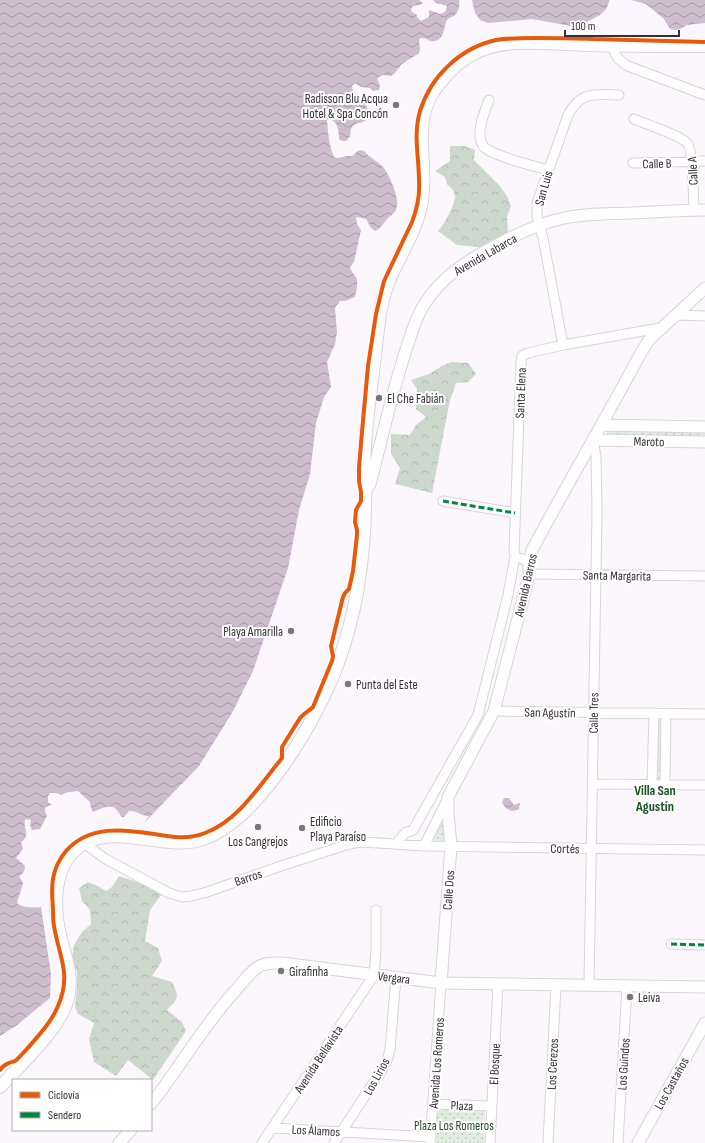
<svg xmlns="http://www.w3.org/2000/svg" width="705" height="1143" font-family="'Sofia Sans Condensed',sans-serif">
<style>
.grass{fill:url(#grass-dots)}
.forest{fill:url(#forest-crowns)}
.water{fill:url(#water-waves)}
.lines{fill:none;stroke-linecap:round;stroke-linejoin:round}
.minor-casing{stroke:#d8d3d8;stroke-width:11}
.tertiary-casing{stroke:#d8d3d8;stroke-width:13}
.secondary-casing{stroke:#d8d3d8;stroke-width:14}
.minor{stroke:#fffeff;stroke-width:9}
.tertiary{stroke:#fffeff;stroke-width:11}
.secondary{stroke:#fffeff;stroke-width:12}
.quiet{stroke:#00873e;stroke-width:3;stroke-dasharray:6 3;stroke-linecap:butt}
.cycleway-casing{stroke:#fff;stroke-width:6}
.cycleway{stroke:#e8590c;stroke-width:4}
.poi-dot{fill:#7b767b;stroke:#fff;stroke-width:1.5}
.labels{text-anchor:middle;stroke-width:4;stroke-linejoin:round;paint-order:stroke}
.poi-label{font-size:13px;fill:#353035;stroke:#fff;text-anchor:start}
.street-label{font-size:13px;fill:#353035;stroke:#fff}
.park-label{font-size:13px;fill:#244b27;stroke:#fff}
.neighbourhood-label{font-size:14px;font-weight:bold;fill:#195220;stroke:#fff}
</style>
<defs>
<pattern id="grass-dots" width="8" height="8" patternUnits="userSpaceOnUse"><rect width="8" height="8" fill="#e0ede0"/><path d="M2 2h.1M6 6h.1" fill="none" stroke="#c1ccc1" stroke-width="1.8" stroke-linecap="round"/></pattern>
<pattern id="forest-crowns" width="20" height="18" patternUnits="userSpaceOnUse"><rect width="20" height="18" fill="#ccd8cc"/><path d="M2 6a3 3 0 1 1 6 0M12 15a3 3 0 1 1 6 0" fill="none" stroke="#b0bab0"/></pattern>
<pattern id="water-waves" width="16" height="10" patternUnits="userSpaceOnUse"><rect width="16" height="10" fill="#cebccf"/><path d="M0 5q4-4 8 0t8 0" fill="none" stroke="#a899a9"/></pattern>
</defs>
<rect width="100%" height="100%" fill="#fcf7fc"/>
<path class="grass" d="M609,428L705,430V439L605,438Z
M656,717H665L664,782H655Z
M444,819L446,841L432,840Z
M437,1107L485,1108L484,1143H436Z"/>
<path class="forest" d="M450,146H465L475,150L474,160L499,185L507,196L511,206L507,217L508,233L496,241L480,247L457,245L438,231C444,225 455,205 455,196C454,194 454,192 453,190L447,184L445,177L435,171L450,161Z
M452,362L468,363L476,374L468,382L456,383L450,400L432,493L395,484L400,468L391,454V434L410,435L416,425L426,417L416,409L417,389L411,380L429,374L442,366Z
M119,876L164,891L150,910L145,941L158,948L162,961L152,976L172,982C180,998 178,998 167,1010L182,1022L186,1031L153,1080L128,1060L116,1076L94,1062L89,1039L94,1023L78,1014L75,1007L77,988V972L72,958L74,945L82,932L91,924L90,910L82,901L79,888L88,882L98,886L106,891L112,887Z"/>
<path class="water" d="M0,0H419L423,3L419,5L413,6L411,9L412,12L417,15V17L421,21L429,17V10L440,14L445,12L447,6L436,3L433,0H459C460,5 459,11 455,15C453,17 450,17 447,20C443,27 445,39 435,41C430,43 428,37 420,38L419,41L420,49L419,53L402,64L394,74L391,76L383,75L379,77L377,79L380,85L379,90L373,91L370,88L361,87L355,83L352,86L353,92C363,99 368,104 369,117C363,125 357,121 353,126C350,128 351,133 350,136C349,138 348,139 346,141H342L339,139C339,131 338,121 329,119L327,120C328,133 329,145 334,157L338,158L347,156H352L355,154L356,152L360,150L364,151C369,157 377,161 383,167C389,174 399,197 397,206C396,212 392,215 388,218C384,222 381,229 375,231L371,228L366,219L357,217L356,218L357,224L361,230L354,262L350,267C351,272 355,275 357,279C358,285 356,291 355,297L345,301H340L335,308L337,332L335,344L327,362L331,387L324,397L316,423L310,474L299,510L288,568L253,671L232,713L199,766L144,823L149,816C141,816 136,810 129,811L124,817H122C120,815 118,811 116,809C108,803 100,810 93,812L91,808L90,802L78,791C72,792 66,791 62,795L56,793H50L48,796V802L52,805L45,807V812L47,816L40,829L32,830L30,825L31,820L25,819C23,829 31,835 21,842L23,849L16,858L25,866C25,871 23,874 19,876L23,883L17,903C23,908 33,908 41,907L51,974L50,998L17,1025L0,1036Z
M472,0H610L606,9L600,15L583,24L571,26L532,19L488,23L480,20L475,13Z
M631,0H705V23L687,25L680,29L675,30L670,29L664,19L646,4Z
M504,798H509L514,805L520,803L519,809C511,813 506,810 502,802Z"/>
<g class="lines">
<g class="minor-casing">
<path id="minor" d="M612,45C616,57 618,60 628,66L705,95
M489,100C485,111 479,124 480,136C480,140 482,144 484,147C493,156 534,166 548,170
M634,119C645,124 680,135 687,143C694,151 693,198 694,210
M633,163L705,161
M676,315L705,316
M563,345L543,238L537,217V203L568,115C581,91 594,94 619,95
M443,501L515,513
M529,561L516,557L514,552L521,362L522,356L528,353L563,345L660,328
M529,574L705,576
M494,711L705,714
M592,784L705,785
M652,785L654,713
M665,785L666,714
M84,843L104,858L169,893L182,897L192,896L207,892L281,866L343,846L354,843L363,842L424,846L705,850
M396,844L405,833L413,830L478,715L508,595L515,556
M424,846L448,798
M671,944L705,945
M589,985L597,512L596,456L593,440
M433,1104L491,1106
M273,1128L431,1137
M262,1143L374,975L376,950V910
M334,1143L382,1070L387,1060L390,1050L396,977
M430,1143L441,983
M490,1143L498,984
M548,1143L556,985
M618,1143L627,986"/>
</g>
<g class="tertiary-casing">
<path id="tertiary" d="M602,425L705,427
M593,440L705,442
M366,491L370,484C382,440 391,396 405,353C410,338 414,323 421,310C435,284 457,267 482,253C507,239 532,226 560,219C584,213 608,214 632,213C657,212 681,210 705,210
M441,983L451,846L448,812V797L494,711L524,595L529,574V561L532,550C568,483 606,418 642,351L649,340L705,288
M151,1104C180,1067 203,1026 235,991C242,983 249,973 258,967C265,962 274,963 282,963L441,983L705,987
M119,1143L131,1130
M638,1143L705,1023"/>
</g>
<g class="secondary-casing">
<path id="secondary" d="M0,1087C21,1064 61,1028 68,998C73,977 66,958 61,939C54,912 52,874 73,852C104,819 157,849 196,841C255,828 319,717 338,663C356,614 364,560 365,508C366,488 363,468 365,448C366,425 369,403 372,380C375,358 377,335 380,313C383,298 387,283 394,270C405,247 418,226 422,200C429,155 407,117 444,78C455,65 471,53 487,48C515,39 555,44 584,45C624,46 665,46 705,46"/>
</g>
<use href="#minor" class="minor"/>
<use href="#tertiary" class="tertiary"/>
<use href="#secondary" class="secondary"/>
<path class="quiet" d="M443,501L515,513
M671,944L705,945"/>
<g class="cycleway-casing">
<path id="cycleway" d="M0,1070C2,1067 4,1065 7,1064C9,1062 13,1062 15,1061C19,1058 23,1053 26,1050C38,1036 51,1023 58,1006C72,974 59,957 54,926C53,921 53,914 53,908C51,886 51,869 66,851C89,825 123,829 154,834C171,837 188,840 205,833C237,821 257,789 278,763L282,758V747L300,718C304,713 309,711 313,707L332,661L333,656L331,646L343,597L345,593L349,589L353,571L357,535V530L355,522L356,510L361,501V492L359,481V468L361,443L368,366L376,314L384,281L412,222C417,209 420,195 419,181C419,157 413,135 420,111C431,76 460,48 496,40C509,38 522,38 535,38C554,38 574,38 593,39C630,40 668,41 705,42"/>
</g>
<use href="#cycleway" class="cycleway"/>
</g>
<g class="poi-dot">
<circle cx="396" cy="105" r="4"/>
<circle cx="379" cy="398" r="4"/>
<circle cx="291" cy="631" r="4"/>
<circle cx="348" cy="684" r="4"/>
<circle cx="258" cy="827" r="4"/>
<circle cx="302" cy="828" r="4"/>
<circle cx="281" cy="971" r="4"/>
<circle cx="630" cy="997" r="4"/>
</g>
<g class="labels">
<g class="poi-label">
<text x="388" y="103" text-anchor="end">Radisson Blu Acqua<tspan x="388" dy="15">Hotel &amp; Spa Concón</tspan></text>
<text x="387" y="403">El Che Fabián</text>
<text x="283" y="636" text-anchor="end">Playa Amarilla</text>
<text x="356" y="689">Punta del Este</text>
<text x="310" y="826">Edificio<tspan x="310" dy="15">Playa Paraíso</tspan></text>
<text x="258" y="846" text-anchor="middle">Los Cangrejos</text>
<text x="289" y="976">Girafinha</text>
<text x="638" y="1002">Leiva</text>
</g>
<g class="street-label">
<text transform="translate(657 163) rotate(-1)" y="5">Calle B</text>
<text transform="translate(692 171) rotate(-93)" y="5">Calle A</text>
<text transform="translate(543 188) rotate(-74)" y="5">San Luis</text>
<text transform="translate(485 254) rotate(-30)" y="5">Avenida Labarca</text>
<text transform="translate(520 393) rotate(-88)" y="5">Santa Elena</text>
<text transform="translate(649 441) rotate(1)" y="5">Maroto</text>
<text transform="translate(617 575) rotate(1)" y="5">Santa Margarita</text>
<text transform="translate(525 585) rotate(-77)" y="5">Avenida Barros</text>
<text transform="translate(550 712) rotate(1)" y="5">San Agustín</text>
<text transform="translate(593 713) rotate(-89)" y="5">Calle Tres</text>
<text transform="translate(565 848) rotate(1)" y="5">Cortés</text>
<text transform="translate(248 877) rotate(-19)" y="5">Barros</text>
<text transform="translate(448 890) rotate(-86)" y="5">Calle Dos</text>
<text transform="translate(394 977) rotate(7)" y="5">Vergara</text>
<text transform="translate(318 1059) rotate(-57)" y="5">Avenida Bellavista</text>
<text transform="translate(436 1063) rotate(-86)" y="5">Avenida Los Romeros</text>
<text transform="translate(494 1064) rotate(-87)" y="5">El Bosque</text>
<text transform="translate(552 1064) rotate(-87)" y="5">Los Cerezos</text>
<text transform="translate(623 1064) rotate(-86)" y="5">Los Guindos</text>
<text transform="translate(376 1076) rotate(-61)" y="5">Los Lirios</text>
<text transform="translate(671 1083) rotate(-61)" y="5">Los Castaños</text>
<text transform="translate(462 1105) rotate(2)" y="5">Plaza</text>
<text transform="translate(316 1130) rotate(3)" y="5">Los Álamos</text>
</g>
<g class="park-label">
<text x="454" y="1130">Plaza Los Romeros</text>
</g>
<g class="neighbourhood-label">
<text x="655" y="795">Villa San<tspan x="655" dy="16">Agustín</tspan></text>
</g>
</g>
<rect x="12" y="1079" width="140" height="52" fill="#ffffff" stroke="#aeacae"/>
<rect x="20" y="1092" width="20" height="6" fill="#e8590c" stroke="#aeacae"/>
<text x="48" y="1099" font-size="12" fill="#353035">Ciclovía</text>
<rect x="20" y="1112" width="20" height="6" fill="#00873e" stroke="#aeacae"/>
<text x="48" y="1119" font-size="12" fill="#353035">Sendero</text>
<path d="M565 30v6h114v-6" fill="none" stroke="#353035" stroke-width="2"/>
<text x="571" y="30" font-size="12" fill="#353035" stroke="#ffffff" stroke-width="3" paint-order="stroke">100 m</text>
</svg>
